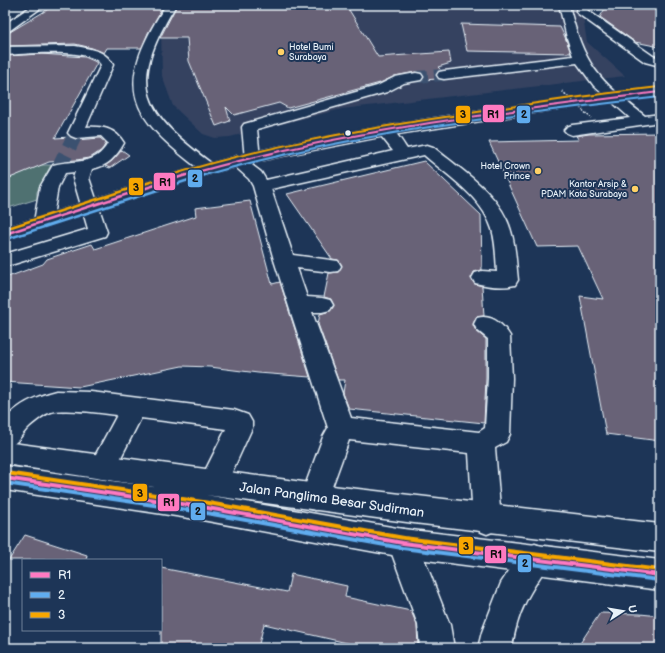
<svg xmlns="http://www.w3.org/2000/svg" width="665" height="653" font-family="'Balsamiq Sans',sans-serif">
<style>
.built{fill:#344261}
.green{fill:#4f7171;stroke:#9cb1b4}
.building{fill:#686277;stroke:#e8f1f8}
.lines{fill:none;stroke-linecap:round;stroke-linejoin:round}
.minor-tunnel-far1{stroke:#3b516f;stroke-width:12;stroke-dasharray:12 6;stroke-linecap:butt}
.minor-tunnel{stroke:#3b516f;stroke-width:15;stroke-dasharray:15 8;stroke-linecap:butt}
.minor-casing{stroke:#e8f1f8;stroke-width:3}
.major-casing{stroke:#e8f1f8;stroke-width:3}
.minor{fill:#1d3557;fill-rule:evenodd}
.major{fill:#1d3557;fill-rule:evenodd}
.path-bridge{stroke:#e8f1f8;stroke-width:1.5;stroke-dasharray:2 1.5;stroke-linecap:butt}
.bus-1-far2-casing{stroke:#1d3557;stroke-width:4}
.bus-1-far1-casing{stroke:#1d3557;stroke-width:5}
.bus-1-casing{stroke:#1d3557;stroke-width:7}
.bus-2-far2-casing{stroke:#1d3557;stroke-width:4}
.bus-2-far1-casing{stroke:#1d3557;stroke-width:5}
.bus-2-casing{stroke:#1d3557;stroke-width:7}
.bus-3-far2-casing{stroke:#1d3557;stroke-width:4}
.bus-3-far1-casing{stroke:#1d3557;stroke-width:5}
.bus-3-casing{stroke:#1d3557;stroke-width:7}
.bus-1-far2{stroke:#fe7ac1;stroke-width:2}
.bus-1-far1{stroke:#fe7ac1;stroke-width:2.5}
.bus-1{stroke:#fe7ac1;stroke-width:4}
.bus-2-far2{stroke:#60acee;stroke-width:2}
.bus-2-far1{stroke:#60acee;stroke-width:2.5}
.bus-2{stroke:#60acee;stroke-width:4}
.bus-3-far2{stroke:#f7a600;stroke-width:2}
.bus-3-far1{stroke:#f7a600;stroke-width:2.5}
.bus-3{stroke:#f7a600;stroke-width:4}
.poi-dot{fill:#ffd166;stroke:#1d3557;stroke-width:1.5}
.bus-dot{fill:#e8f1f8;stroke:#1d3557;stroke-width:1.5}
.labels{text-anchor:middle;stroke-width:4;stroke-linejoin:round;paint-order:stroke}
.far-poi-label{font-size:9px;fill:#e8f1f8;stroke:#1d3557;text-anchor:end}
.near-street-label{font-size:13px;fill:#e8f1f8;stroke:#1d3557}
.line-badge{stroke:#1d3557;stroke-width:1.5}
.pale-badge-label{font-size:11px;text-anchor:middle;font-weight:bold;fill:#111}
</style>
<rect width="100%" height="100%" fill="#1d3557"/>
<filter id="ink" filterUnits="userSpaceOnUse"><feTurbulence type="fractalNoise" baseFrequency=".025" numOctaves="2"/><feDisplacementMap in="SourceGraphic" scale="8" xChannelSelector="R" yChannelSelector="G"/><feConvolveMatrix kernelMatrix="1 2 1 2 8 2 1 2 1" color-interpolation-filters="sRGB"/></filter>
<g filter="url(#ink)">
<path class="built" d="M174,5H581L587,42L625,76L342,109L230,137L215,138L203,134L173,106L162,76L161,25Z"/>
<path class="green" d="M41,165H51L37,192V199L5,209V180Z"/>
<path class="building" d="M55,5H164L148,33L142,48H107L104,53L92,48L75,44L5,46V35Z
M177,5H346L378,57L449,52L451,63L438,67L441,70L436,74L438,79L423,80L424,76L422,73L416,72L395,76L380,83L288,108L279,103L234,115L226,107L230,121L216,126L189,61L187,38H160Z
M607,5H660V47L635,42L600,17Z
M461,24L560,27L565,37L571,53L467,51Z
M41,54L85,57L94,61L97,63L55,138L70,137L76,140L100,138L106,143L102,150L90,158L76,160L49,162L5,180V56Z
M660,133V441L606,434L580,296L603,299L578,246L537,247L489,142L579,140L576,136L589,134Z
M122,150L129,155L110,168L105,166L112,161Z
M424,161L481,215L482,270L474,272L471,279L475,284L482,286L484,316L476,317L473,325L476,331L486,339V378L484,423L349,409L343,393L345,380H338L318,324L320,314L330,311L334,306L331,299L324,297L329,273L338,272L342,265L338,260L332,259L287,194Z
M250,201L272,284L280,282L310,377L258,373L210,367L182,366L80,387L5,382V278L43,264L47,259L92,244L95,249L196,216L195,208Z
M25,535L87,555L86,560H9Z
M161,568L287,592L291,574L347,586L345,597L411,611L417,625L418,648H369L264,624L258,648H161Z
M600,613L640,614L660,616V648H577Z"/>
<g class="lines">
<path class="minor-tunnel-far1" d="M416,77L444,75"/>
<path class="minor-tunnel" d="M59,168L76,133"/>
<g class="minor-casing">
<path id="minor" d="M33,5H45L9,31L5,32V24Z
M166,5H176C126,87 142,112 215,166L217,169L215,172L209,174L203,172C129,116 112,89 166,5Z
M559,5H569C584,65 597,79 645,116L660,114V122L572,135L567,133L564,130L567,127L572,125L630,118L594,86L577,63L444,79L439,78L437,75L439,72L444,71L573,56L567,38Z
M580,5H591L587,10L653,56L660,58V66L645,62L577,13L576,11Z
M75,46C90,49 106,50 113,65L86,127C102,126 115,128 124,143C116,157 108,166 92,169L89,178L107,232L105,236L14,264L5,266V254L88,229L73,178L75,172L65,173L58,187L52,222L49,226L43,227L37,226L34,222L40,187L53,165C75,159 95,167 108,143L101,136L76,138L71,136L68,133L101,65C93,47 23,54 5,55V47Z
M416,73L421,74L423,77L421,80L404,83L387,92L257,129L260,158L258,161L248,162L261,172L266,180L393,151L377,131L380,128C393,124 400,139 407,149L427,145L433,147C461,170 501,194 511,231C516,247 516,264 518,280L515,285C503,288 487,286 475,283L472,278L475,273L482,271L497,272C496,258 496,243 492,229C482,197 448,176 424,155L271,189L293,255L338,261L341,266L338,271L331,272L297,268L307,297L322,298L330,300L333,305L330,310L322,312H312L351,418L479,432L485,428L488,378V339L477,330L474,324L477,318C491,314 503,324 510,336L512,378L510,434L506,442L495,448L501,520L497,530L487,534L477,530L473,520L469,453L349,440L325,506L315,510L305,506L301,497L323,437L328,428L274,260L253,186L249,179L229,161L231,158L237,156L245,159L242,127L244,124L377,86L395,77Z
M56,391L91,392L234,410L248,415L252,422V428L223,492L213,495L203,492L199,483L226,429L141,418L112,475L102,479L92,475L89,467L117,415C102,413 64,408 51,412C44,414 36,421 30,426C20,435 20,443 5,448V419C19,404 36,396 56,391Z
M403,529L413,533L418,543L450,625L454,648H420L418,625L388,543L393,533Z
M535,544L546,548L550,559C543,575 532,587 525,603C518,617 514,633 512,648H478L482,632L501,583L524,548Z"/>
</g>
<g class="major-casing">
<path id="major" d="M660,88V96L578,106L385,136L277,157L215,172L5,240V228C95,200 184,167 277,147C403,120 532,103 660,88Z
M5,442L332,486L660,524V552L414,523L206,495L403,529L660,560V590L403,557L202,520L5,490V466L154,487L5,464Z"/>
</g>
<use href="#minor" class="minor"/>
<use href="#major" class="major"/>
<path class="path-bridge" d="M562,91L591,118"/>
<g class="bus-1-far2-casing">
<path id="bus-1-far2" d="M183,176C338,131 500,112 660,92"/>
</g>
<g class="bus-1-far1-casing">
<path id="bus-1-far1" d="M5,234L186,175"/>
</g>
<g class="bus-1-casing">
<path id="bus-1" d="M5,478L202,507L403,543L660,575"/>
</g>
<g class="bus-2-far2-casing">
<path id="bus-2-far2" d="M201,176C350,133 506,115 660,97"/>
</g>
<g class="bus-2-far1-casing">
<path id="bus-2-far1" d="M7,239L204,175"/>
</g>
<g class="bus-2-casing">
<path id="bus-2" d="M5,483L201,512L402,548L659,580"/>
</g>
<g class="bus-3-far2-casing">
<path id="bus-3-far2" d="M168,176C261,147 356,130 452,116C521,105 590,95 659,87"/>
</g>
<g class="bus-3-far1-casing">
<path id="bus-3-far1" d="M5,229L172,175"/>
</g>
<g class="bus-3-casing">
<path id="bus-3" d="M6,473L203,502L404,538L660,570"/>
</g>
<use href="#bus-1-far2" class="bus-1-far2"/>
<use href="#bus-1-far1" class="bus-1-far1"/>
<use href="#bus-1" class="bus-1"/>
<use href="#bus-2-far2" class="bus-2-far2"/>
<use href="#bus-2-far1" class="bus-2-far1"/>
<use href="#bus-2" class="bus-2"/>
<use href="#bus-3-far2" class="bus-3-far2"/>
<use href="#bus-3-far1" class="bus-3-far1"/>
<use href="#bus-3" class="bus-3"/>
</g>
</g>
<g class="poi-dot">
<circle cx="281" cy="52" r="4"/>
<circle cx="538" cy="171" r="4"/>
<circle cx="635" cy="189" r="4"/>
</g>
<circle class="bus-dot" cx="348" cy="133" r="3.5"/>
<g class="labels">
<g class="far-poi-label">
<text x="289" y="50" text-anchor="start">Hotel Bumi<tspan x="289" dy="10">Surabaya</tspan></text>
<text x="530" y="169">Hotel Crown<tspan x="530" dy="10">Prince</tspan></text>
<text x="627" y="187">Kantor Arsip &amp;<tspan x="627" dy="10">PDAM Kota Surabaya</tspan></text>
</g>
<g class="near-street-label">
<text transform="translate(332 499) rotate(8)" y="5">Jalan Panglima Besar Sudirman</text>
</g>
</g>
<g class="line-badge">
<rect x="482" y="104" width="23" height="19" rx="4" fill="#fe7ac1"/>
<rect x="455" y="105" width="16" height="19" rx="4" fill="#f7a600"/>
<rect x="516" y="105" width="15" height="19" rx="4" fill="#60acee"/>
<rect x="187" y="169" width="16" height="19" rx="4" fill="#60acee"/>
<rect x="153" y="172" width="23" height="19" rx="4" fill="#fe7ac1"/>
<rect x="128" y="177" width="16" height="19" rx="4" fill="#f7a600"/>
<rect x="132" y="483" width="16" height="19" rx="4" fill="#f7a600"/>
<rect x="157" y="493" width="23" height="19" rx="4" fill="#fe7ac1"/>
<rect x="190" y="502" width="16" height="19" rx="4" fill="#60acee"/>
<rect x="458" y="536" width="16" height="19" rx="4" fill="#f7a600"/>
<rect x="484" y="545" width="23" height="19" rx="4" fill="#fe7ac1"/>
<rect x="517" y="554" width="15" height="19" rx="4" fill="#60acee"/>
</g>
<g class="pale-badge-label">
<text x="493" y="118">R1</text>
<text x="463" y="118">3</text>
<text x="524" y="118">2</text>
<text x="195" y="182">2</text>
<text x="165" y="186">R1</text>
<text x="136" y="191">3</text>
<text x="140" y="497">3</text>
<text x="169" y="506">R1</text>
<text x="198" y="515">2</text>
<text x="466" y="550">3</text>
<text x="496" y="558">R1</text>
<text x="525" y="567">2</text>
</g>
<rect width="665" height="653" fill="none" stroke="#1d3557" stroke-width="20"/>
<rect x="10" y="10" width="645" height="633" fill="none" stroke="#e8f1f8" stroke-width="1.5" filter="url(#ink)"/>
<rect x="22" y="559" width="140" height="72" fill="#1d3557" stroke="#6e8097"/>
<rect x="30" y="572" width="20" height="6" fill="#fe7ac1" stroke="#6e8097"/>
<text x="58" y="579" font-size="12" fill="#e8f1f8">R1</text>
<rect x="30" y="592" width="20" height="6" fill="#60acee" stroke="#6e8097"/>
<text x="58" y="599" font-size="12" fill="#e8f1f8">2</text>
<rect x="30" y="612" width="20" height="6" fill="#f7a600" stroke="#6e8097"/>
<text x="58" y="619" font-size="12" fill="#e8f1f8">3</text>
<g transform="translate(623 611) rotate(78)" stroke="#1d3557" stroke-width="3" paint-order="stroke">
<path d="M0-3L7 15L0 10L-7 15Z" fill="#e8f1f8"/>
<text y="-6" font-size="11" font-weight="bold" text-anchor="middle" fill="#e8f1f8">U</text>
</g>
</svg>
